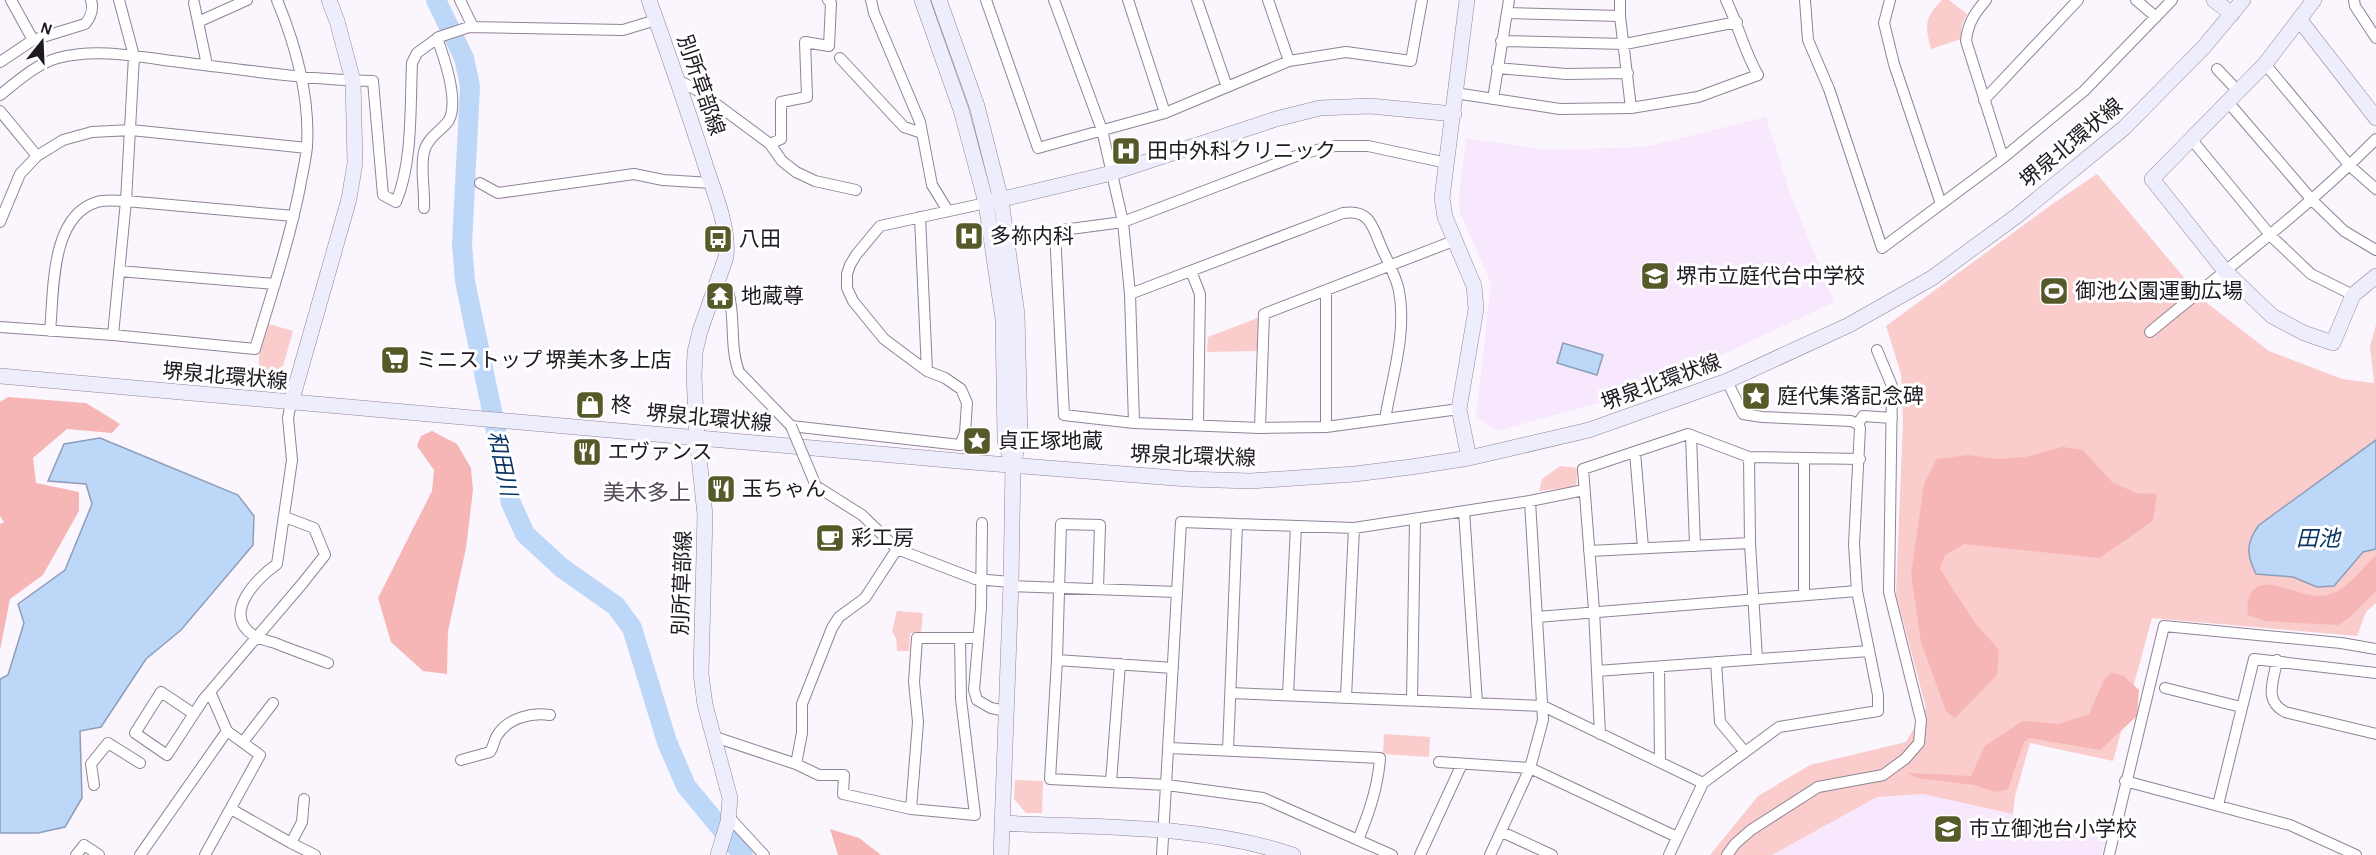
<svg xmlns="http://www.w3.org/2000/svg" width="2376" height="855" font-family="'Alegreya Sans','Noto Sans JP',sans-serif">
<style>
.built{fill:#f8e8fd}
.green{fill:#facccb}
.forest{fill:#f5b6b5}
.water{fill:#bdd7f9;stroke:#8e9eb8;stroke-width:1.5}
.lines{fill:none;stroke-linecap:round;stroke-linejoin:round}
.river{stroke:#bdd7f9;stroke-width:20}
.street-casing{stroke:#918396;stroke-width:12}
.secondary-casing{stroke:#918396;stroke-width:16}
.street{stroke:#fff;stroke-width:10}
.secondary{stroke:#eeedfc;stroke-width:15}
.street-bridge-casing{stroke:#918396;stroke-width:12;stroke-linecap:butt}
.street-bridge{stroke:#fff;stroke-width:10}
.labels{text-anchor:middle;stroke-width:6;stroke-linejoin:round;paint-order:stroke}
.street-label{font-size:21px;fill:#1f1921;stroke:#fff}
.poi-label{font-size:21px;fill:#1f1921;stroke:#fff;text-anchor:start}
.water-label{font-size:22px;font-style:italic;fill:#0a3465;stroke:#fff}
.neighbourhood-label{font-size:22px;fill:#544858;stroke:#fff}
</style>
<rect width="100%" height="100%" fill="#fbf5fd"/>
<path class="built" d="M1766,117L1789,190L1834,302L1650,389L1497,431L1476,416L1491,283L1460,213L1459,196L1466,138L1545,150L1645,147Z
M1923,794L2106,835L2101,855H1772L1877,797Z"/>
<path class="green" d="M1942,0H1949L1967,14L1962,24L1961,39L1931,49C1925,26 1924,18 1942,0Z
M2097,174L2203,300L2269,351L2342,379L2374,383L2370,346L2376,325V603L2366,612L2357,636L2152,618L2113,761L2030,743L2015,796L2013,814L1923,794L1877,797L1772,855H1710L1758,796L1810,765L1906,742L1926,708L1896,594L1903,422L1901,374L1886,326L2051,205Z
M1258,318L1257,351L1207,352L1208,337Z
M269,324L293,331L283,366L264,381L259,380V356Z
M1560,466L1578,468L1576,485L1572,487L1539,491L1542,479Z
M897,611L923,613L921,634L910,633L909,651H897L896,638L892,631Z
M1384,734L1430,737L1429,757L1383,754Z
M1015,780L1043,781L1042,813H1026L1014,799Z"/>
<path class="forest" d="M8,397L86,403L120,424L112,433L67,429L33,458L36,483L79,492V511L43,575L10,599L0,650V524L4,522L0,516V402Z
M432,431L457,444L471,468L473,490L466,548L448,631L447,674L423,671L391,642L378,598L432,491L434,470L417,446L421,436Z
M2063,447L2083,450L2112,482L2136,493L2157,494L2153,521L2099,558L1964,544L1945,555L1940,569L1975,623L1999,650L1997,675L1955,718L1946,711L1921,642L1911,574L1924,484L1937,459L1968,455L1999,459L2025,457Z
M2376,555V591L2349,618L2338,625L2265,621L2248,615C2246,604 2249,587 2263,585C2282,582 2309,602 2331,594C2348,588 2363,568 2376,555Z
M2111,673L2124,676L2139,690L2137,716L2100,750L2029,738L2024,742L2008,789L1995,792L1974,785L1917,778L1908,773L1971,776L1985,746L2023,721L2059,724L2089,714L2105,678Z
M830,829L859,838L881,855H838Z"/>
<path class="water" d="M1563,343L1603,355L1597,375L1557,363Z
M100,438L238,495L254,516L253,545L181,630L146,659L101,727L80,731L82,798L65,827L38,833H0V679L8,675L24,623L18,604L65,570L92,504L86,484L48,481L64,444Z
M2376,440V549L2363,552L2334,586L2317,587L2293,577L2256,574C2246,554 2246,543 2259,525Z"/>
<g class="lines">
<path class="river" d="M436,0L464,58L470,86L462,244L465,281L511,503L525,534L562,568L616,606L632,628L667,742L686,786L743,855"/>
<g class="street-casing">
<path id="street" d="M11,0L33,40
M460,0L473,27
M871,0L874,13L920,122L932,185L948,211
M986,0L1038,148L1165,113L1289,61L1346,52L1411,61L1422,0
M1054,0L1102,130L1123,222L1130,294L1134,423
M1128,0L1165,113
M1197,0L1227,87
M1268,0L1289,61
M1620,0V16L1631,108
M1805,0L1808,40L1829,89L1882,248L2003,158L2084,91L2172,0
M1890,0L1884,23L1894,64L1941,204
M1986,0C1974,14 1968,23 1966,41L2003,158
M2136,0L2156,17
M2354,0L2355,6L2376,38
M194,3L207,65
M1508,13L1620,16
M198,22L247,0
M1501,41L1625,44L1737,22
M840,58L904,127L922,133
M0,62L33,40L85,24C91,17 94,10 91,0
M2265,64L2350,166L2376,189
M1497,68L1566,74L1628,73
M2217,69L2238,91
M678,80L700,92L770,144L782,161L796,172L815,181L856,190
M1455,93L1560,109L1631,108L1698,97L1758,75C1744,51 1738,24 1726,0
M0,95C18,81 36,64 58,58C95,48 135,56 172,61C239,69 306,80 373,81L383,195L396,202C413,162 410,106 412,63L417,53L439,37L469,27L623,30L656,20
M1493,99L1509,0
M1984,100L2078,0
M2228,102L2312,200L2344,231L2376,250
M0,111L37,156
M2192,140L2271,236L2311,274L2353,295
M770,144L781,139V102L807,97L805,42L829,46L831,3L828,0
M1447,163L1368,146H1335L1304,153L1123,222L1055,231L1064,415L1134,423L1260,428L1264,314L1456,240
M480,183L498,193L634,174L663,180L711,183
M424,208C425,190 420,169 424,152C427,137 444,129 449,120C459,101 444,57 437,38
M920,217L927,371
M0,222L20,174L37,156L63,140L92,132L131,130L307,148
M119,271L275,284
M1191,271L1200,294L1198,424
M717,284L728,291C736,317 729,346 739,372L791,426L960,445L965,433L967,403L961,389L945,378L927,371L884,339L853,301L847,288V274L850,265L856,255L880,226L986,203
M1326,290V427
M1130,294L1343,213C1368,209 1372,224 1380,244C1386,259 1396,275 1399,291C1407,333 1392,378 1385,419
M0,327L113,335L255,349C271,296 289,242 300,187C302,174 306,160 307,146C310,96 296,46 277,0
M50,331C54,291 50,216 97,202C106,199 117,201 126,201L294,216
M2150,332C2226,269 2306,210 2376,139
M113,335L126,201L134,56L119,0
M291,403L288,418L292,460L277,564C258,577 221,614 253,635C259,639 268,641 275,643C292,650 310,656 328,663
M1858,424L1863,416L1892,418
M1260,428L1326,427L1459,409
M1691,435L1695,546
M1635,452L1643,548
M1749,457L1750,543L1757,659
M1804,458V595
M816,486L862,515L897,549L975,579L1011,582
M1464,511L1477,703
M982,523L981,608L974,690L977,700L991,708L1006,711
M1589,551L1750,543
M1010,586L1177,592
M1537,617L1857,591
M1057,660L1061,524L1100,525L1098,588
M2277,660C2274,681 2263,700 2285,712L2376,734
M1716,662L1720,722L1745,752
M1659,667L1660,762
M1173,668L1057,660L1050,779L1167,785L1263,798L1392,855
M1597,671L1869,651
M2165,688L2241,707
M1231,693L1543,706L1703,783
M1288,695L1296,526
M1346,697L1354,528
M1412,700L1415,519
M194,714L161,692L135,733L167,755L203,700L302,584L325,555L314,528L285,517
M1600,734L1594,610L1583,469L1688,434L1749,457L1860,459
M712,736L796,764L802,733V704L832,628L839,617L865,598L897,549
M243,742L273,703
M1170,748L1380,758C1378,787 1369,813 1358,840
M1228,750L1237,524
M461,760L490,752C494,746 494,739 498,734C509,718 532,712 550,715
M1439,762L1530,768L1677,837
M796,764L819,775H844L843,794L911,809L975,815L961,699L960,638
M2125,781L2290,825L2356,855
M1111,782L1120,664
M94,785L91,764L108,743L140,763
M304,799L302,822L291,843L315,855
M2218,805L2254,659L2376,673
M231,809L291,843
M911,809L918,722L914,682L917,638H978
M729,817L764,855
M1502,832L1552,855
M76,855L84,845L99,855
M140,855L227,731
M205,855L260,755L227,731L210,692
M1162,855L1181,522L1354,528L1530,501L1584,490
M1420,855L1462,764
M1490,855L1530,768L1543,720L1530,501
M1669,855L1703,783L1779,727L1878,711V695L1857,591L1854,544L1860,428L1858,424L1851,421L1762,417L1743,414L1727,381
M1727,855L1735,844L1751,830L1818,787L1883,775L1905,759L1919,743L1921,720L1889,592L1892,386L1877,350
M2109,855L2164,626L2341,643L2376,649"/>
</g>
<g class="secondary-casing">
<path id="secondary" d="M649,0C669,56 688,111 706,167C715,195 729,227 726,257L700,331L695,352L694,376L697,438L705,515L701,674L705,705L730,798L728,822L718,855
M922,0L961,110L986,203L1003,319L1005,440L1013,465
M939,0L977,106L1001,200L1017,314L1020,435L1013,465L1011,582L1001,855
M1467,0L1442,198L1445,217L1474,286L1476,309L1459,409L1469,458
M2214,0L2232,14
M2314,0L2265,64L2152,179L2225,271L2272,316L2304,333L2333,343L2353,295L2376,276
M2299,19L2376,118
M986,203L1112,173L1276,119L1320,108L1370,106L1454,114
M0,376L959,461L1187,479L1251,481L1355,474L1411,467L1469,458L1589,430L1727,381L1849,325L1932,278L2018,215L2124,128L2203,48L2243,0
M291,403L349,199L355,163L353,81L337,21L329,0
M1002,823C1099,828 1201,824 1293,855"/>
</g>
<use href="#street" class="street"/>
<use href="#secondary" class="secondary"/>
<g class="street-bridge-casing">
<path id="street-bridge" d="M791,426L816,486"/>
</g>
<use href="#street-bridge" class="street-bridge"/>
</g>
<defs>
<g id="hospital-square" transform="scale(1.5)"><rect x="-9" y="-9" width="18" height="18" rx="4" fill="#565a28" stroke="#fff"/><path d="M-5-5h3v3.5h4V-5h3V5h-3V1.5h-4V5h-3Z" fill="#fff"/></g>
<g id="bus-square" transform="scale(1.5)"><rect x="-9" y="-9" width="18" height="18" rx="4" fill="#565a28" stroke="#fff"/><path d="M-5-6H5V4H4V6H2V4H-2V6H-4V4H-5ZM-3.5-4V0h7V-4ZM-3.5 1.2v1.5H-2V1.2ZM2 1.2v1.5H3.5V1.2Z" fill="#fff"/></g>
<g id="school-square" transform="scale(1.5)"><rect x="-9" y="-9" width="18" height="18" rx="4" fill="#565a28" stroke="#fff"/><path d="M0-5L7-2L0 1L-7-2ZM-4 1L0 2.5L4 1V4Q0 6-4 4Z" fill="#fff"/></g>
<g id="stadium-square" transform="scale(1.5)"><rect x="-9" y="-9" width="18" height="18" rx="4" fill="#565a28" stroke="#fff"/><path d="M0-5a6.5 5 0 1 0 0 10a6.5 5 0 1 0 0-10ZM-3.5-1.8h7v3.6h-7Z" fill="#fff"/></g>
<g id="temple-square" transform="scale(1.5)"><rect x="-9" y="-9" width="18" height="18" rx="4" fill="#565a28" stroke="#fff"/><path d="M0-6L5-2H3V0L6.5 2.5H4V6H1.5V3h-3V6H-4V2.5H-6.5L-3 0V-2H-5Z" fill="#fff"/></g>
<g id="supermarket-square" transform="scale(1.5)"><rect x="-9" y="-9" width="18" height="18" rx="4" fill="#565a28" stroke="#fff"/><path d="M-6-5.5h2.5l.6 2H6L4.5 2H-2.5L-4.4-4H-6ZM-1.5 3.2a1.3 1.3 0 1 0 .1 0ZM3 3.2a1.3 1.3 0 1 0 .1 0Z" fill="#fff"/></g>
<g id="sight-square" transform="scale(1.5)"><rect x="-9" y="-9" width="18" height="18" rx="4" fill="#565a28" stroke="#fff"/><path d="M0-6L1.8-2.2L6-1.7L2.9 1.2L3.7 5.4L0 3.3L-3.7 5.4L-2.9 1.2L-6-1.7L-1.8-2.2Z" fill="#fff"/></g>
<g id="shop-square" transform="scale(1.5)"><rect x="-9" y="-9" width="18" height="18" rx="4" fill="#565a28" stroke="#fff"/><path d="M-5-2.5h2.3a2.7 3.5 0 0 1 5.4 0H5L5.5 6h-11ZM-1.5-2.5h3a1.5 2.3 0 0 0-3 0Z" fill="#fff"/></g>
<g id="restaurant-square" transform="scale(1.5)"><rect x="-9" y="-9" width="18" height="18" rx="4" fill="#565a28" stroke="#fff"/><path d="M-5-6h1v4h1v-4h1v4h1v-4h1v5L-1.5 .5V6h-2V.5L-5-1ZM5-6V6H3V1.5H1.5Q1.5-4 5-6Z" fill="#fff"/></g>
<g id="cafe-square" transform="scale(1.5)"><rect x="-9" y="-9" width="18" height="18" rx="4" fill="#565a28" stroke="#fff"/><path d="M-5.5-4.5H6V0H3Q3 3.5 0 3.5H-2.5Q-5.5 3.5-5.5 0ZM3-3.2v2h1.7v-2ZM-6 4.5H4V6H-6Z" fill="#fff"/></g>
</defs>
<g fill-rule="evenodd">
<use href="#hospital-square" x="1126" y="151"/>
<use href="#hospital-square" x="969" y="236"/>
<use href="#bus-square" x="718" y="239"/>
<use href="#school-square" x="1655" y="276"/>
<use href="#stadium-square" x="2054" y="291"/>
<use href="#temple-square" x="720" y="296"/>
<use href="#supermarket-square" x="395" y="360"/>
<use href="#sight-square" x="1756" y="396"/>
<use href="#shop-square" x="590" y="405"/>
<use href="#sight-square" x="977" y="441"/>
<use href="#restaurant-square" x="587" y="452"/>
<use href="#restaurant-square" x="721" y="489"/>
<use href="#cafe-square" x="830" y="538"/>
<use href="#school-square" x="1948" y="829"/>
</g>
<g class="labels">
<g class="street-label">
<text transform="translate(701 85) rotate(71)" y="7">別所草部線</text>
<text transform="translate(2071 143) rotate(-40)" y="7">堺泉北環状線</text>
<text transform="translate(225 376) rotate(5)" y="7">堺泉北環状線</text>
<text transform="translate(1661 382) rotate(-20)" y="7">堺泉北環状線</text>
<text transform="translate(709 418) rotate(5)" y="7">堺泉北環状線</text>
<text transform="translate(1193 456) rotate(2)" y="7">堺泉北環状線</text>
<text transform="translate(682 583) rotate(-88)" y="7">別所草部線</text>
</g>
<g class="poi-label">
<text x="1147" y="158">田中外科クリニック</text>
<text x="990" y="243">多祢内科</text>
<text x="739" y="246">八田</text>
<text x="1676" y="283">堺市立庭代台中学校</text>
<text x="2075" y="298">御池公園運動広場</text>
<text x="741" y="303">地蔵尊</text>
<text x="416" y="367">ミニストップ 堺美木多上店</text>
<text x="1777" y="403">庭代集落記念碑</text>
<text x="611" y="412">柊</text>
<text x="998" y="448">貞正塚地蔵</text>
<text x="608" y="459">エヴァンス</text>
<text x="742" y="496">玉ちゃん</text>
<text x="851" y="545">彩工房</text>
<text x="1969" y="836">市立御池台小学校</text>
</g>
<g class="water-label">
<text transform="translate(503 463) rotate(78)" y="8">和田川</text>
<text x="2318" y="546">田池</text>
</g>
<g class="neighbourhood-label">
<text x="647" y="500">美木多上</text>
</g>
</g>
<g transform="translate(42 42) rotate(18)" stroke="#ffffff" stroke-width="4.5" paint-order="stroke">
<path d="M0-4.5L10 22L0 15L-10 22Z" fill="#1f1921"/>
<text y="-9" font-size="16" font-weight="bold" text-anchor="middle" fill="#1f1921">N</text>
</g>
</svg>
